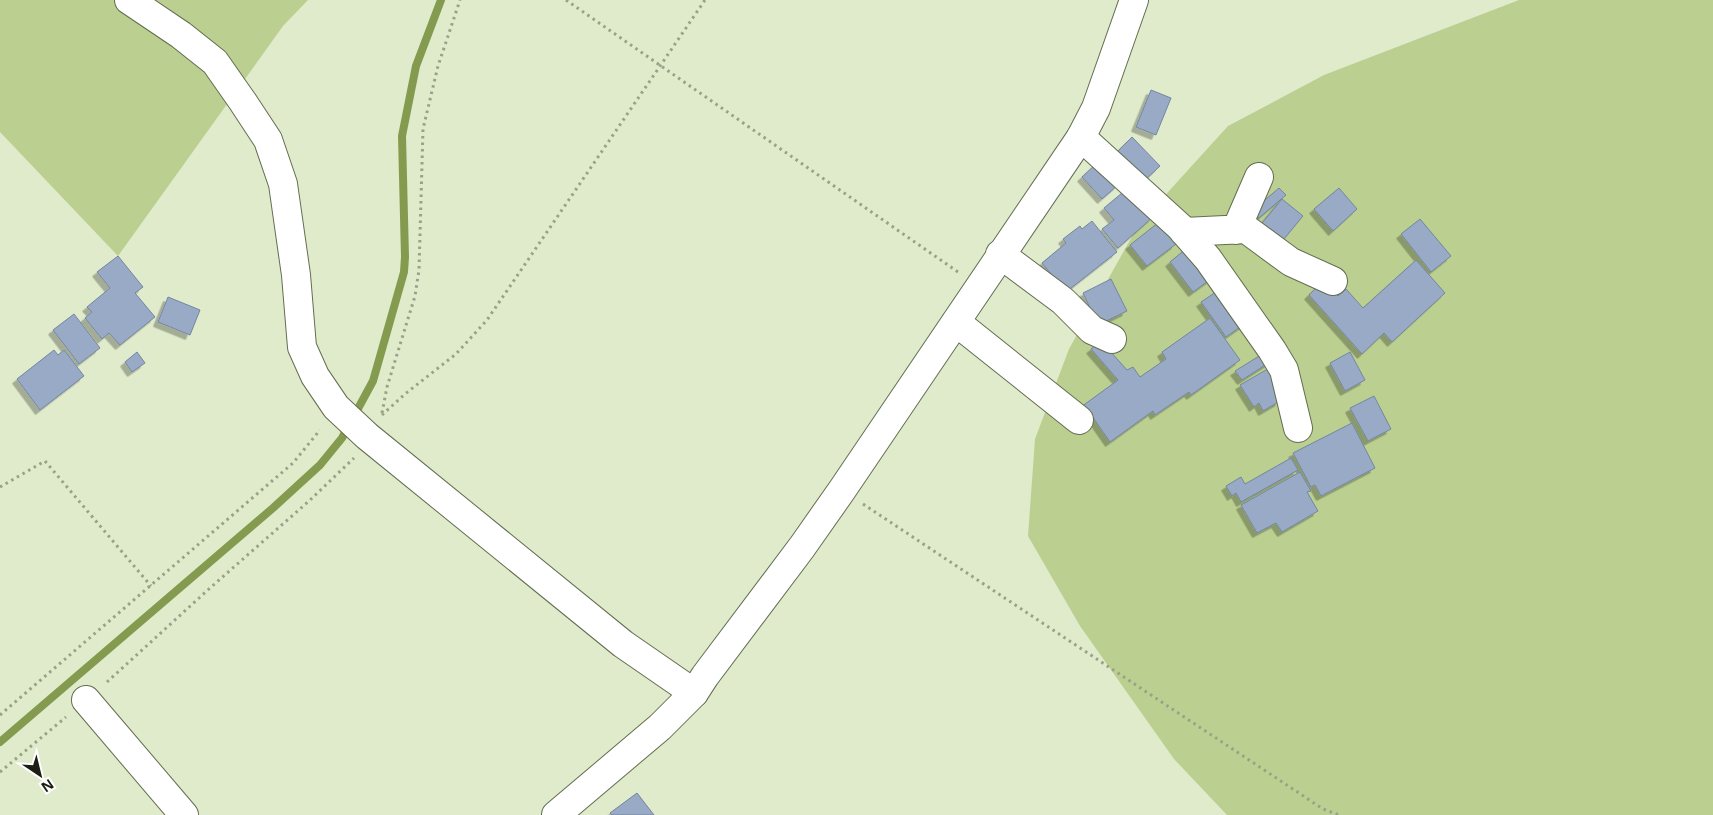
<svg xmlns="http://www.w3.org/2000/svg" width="1713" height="815" font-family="'Noto Sans',sans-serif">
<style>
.green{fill:#bbd090}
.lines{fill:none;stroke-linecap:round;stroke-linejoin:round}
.stream{stroke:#849b4f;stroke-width:8}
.building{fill:#98aac5;stroke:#74859f;filter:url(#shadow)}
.street-casing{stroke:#636d51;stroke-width:30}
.secondary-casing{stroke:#636d51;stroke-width:30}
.path{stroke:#98a189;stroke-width:3;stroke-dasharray:2.5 4;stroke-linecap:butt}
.street{stroke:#fff;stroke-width:28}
.secondary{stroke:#fff;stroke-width:28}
</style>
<defs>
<filter id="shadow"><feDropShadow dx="-4.5" dy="4.5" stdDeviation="0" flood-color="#0004"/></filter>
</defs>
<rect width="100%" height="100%" fill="#dfebcb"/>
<path class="green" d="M0,0H308L283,26L118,256L0,132Z
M1519,0H1713V815H1227L1174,759L1080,626L1028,536L1035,439L1069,349L1139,224L1228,126L1324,75Z"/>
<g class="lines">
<path class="stream" d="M0,742L273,508L320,465L342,438L373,381L404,272L405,257L402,136L416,66L441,0"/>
</g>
<path class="building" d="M1151,90L1171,98L1156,135L1136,127Z
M1132,137L1160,166L1143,182L1116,153Z
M1097,163L1118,185L1102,199L1082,177Z
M1128,188L1153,217L1118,248L1102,229L1114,220L1104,208Z
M1279,188L1286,195L1259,218L1252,211Z
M1339,188L1357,209L1333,231L1314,209Z
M1282,199L1303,216L1279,245L1258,228Z
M1420,219L1451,256L1431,272L1401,234Z
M1092,221L1117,252L1066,292L1042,263L1066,243L1063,239L1080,226L1082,229Z
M1159,222L1176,244L1147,266L1130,245Z
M1187,248L1211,279L1193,292L1170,262Z
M118,256L143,287L135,293L155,317L120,345L109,333L102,339L85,318L92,312L87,307L110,288L97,272Z
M1416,260L1445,293L1392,342L1384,333L1362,354L1309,295L1323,281L1338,296L1346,289L1363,308Z
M1111,279L1127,311L1098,325L1083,293Z
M1222,288L1246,323L1226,337L1201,302Z
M168,297L200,310L190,335L158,322Z
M74,314L100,348L79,364L53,330Z
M1210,318L1240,360L1191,395L1189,392L1155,415L1153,411L1110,442L1092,416L1081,407L1118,380L1091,349L1101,341L1127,370L1133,367L1140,377L1166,359L1162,352Z
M54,350L58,355L64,350L84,376L40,410L17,379Z
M137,352L145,363L132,372L125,362Z
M1350,352L1365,380L1345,391L1330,363Z
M1264,353L1270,362L1242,380L1235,371Z
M1271,367L1284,388L1275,394L1280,401L1263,411L1259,403L1254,407L1240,385Z
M1374,396L1391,429L1368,441L1350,408Z
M1352,423L1375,468L1321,496L1315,485L1311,487L1293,453Z
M1291,458L1298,470L1241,502L1236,493L1232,496L1226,486L1241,477L1245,484Z
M1300,472L1311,491L1307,492L1318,511L1282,532L1276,523L1257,533L1241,505Z
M637,793L654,815H612L610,813Z"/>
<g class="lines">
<g class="street-casing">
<path id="street" d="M129,0L181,35L215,62L243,102L268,140L283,184L296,275L302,347L315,376L336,407L367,436L623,644L694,693
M1081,137L1180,227L1208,259L1272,350L1284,370L1298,428
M1236,230L1259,177
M1184,232L1246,229L1291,262L1333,281
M1000,254L1063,301L1092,330L1112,339
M956,322L1079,420
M86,700L184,815"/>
</g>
<g class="secondary-casing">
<path id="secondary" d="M556,815L660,727L694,693L705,676L802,547L842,490L1081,137L1096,108L1134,0"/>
</g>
<path class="path" d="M566,0L958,272
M382,413L387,387L415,296L419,270L423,129L438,66L460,0
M382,415L405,394L456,354L487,320L705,0
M0,487L45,461L151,586
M863,504L1323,809L1339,815
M107,682L210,588L309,501L354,458
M0,715L293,463L320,430
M0,772L66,717"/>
<use href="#street" class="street"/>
<use href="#secondary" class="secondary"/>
</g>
<g transform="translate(40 775) rotate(145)" stroke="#ffffff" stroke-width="4" paint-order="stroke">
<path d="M0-4L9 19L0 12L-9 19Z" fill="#1b1e13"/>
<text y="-8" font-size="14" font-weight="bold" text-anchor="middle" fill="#1b1e13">N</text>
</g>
</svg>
